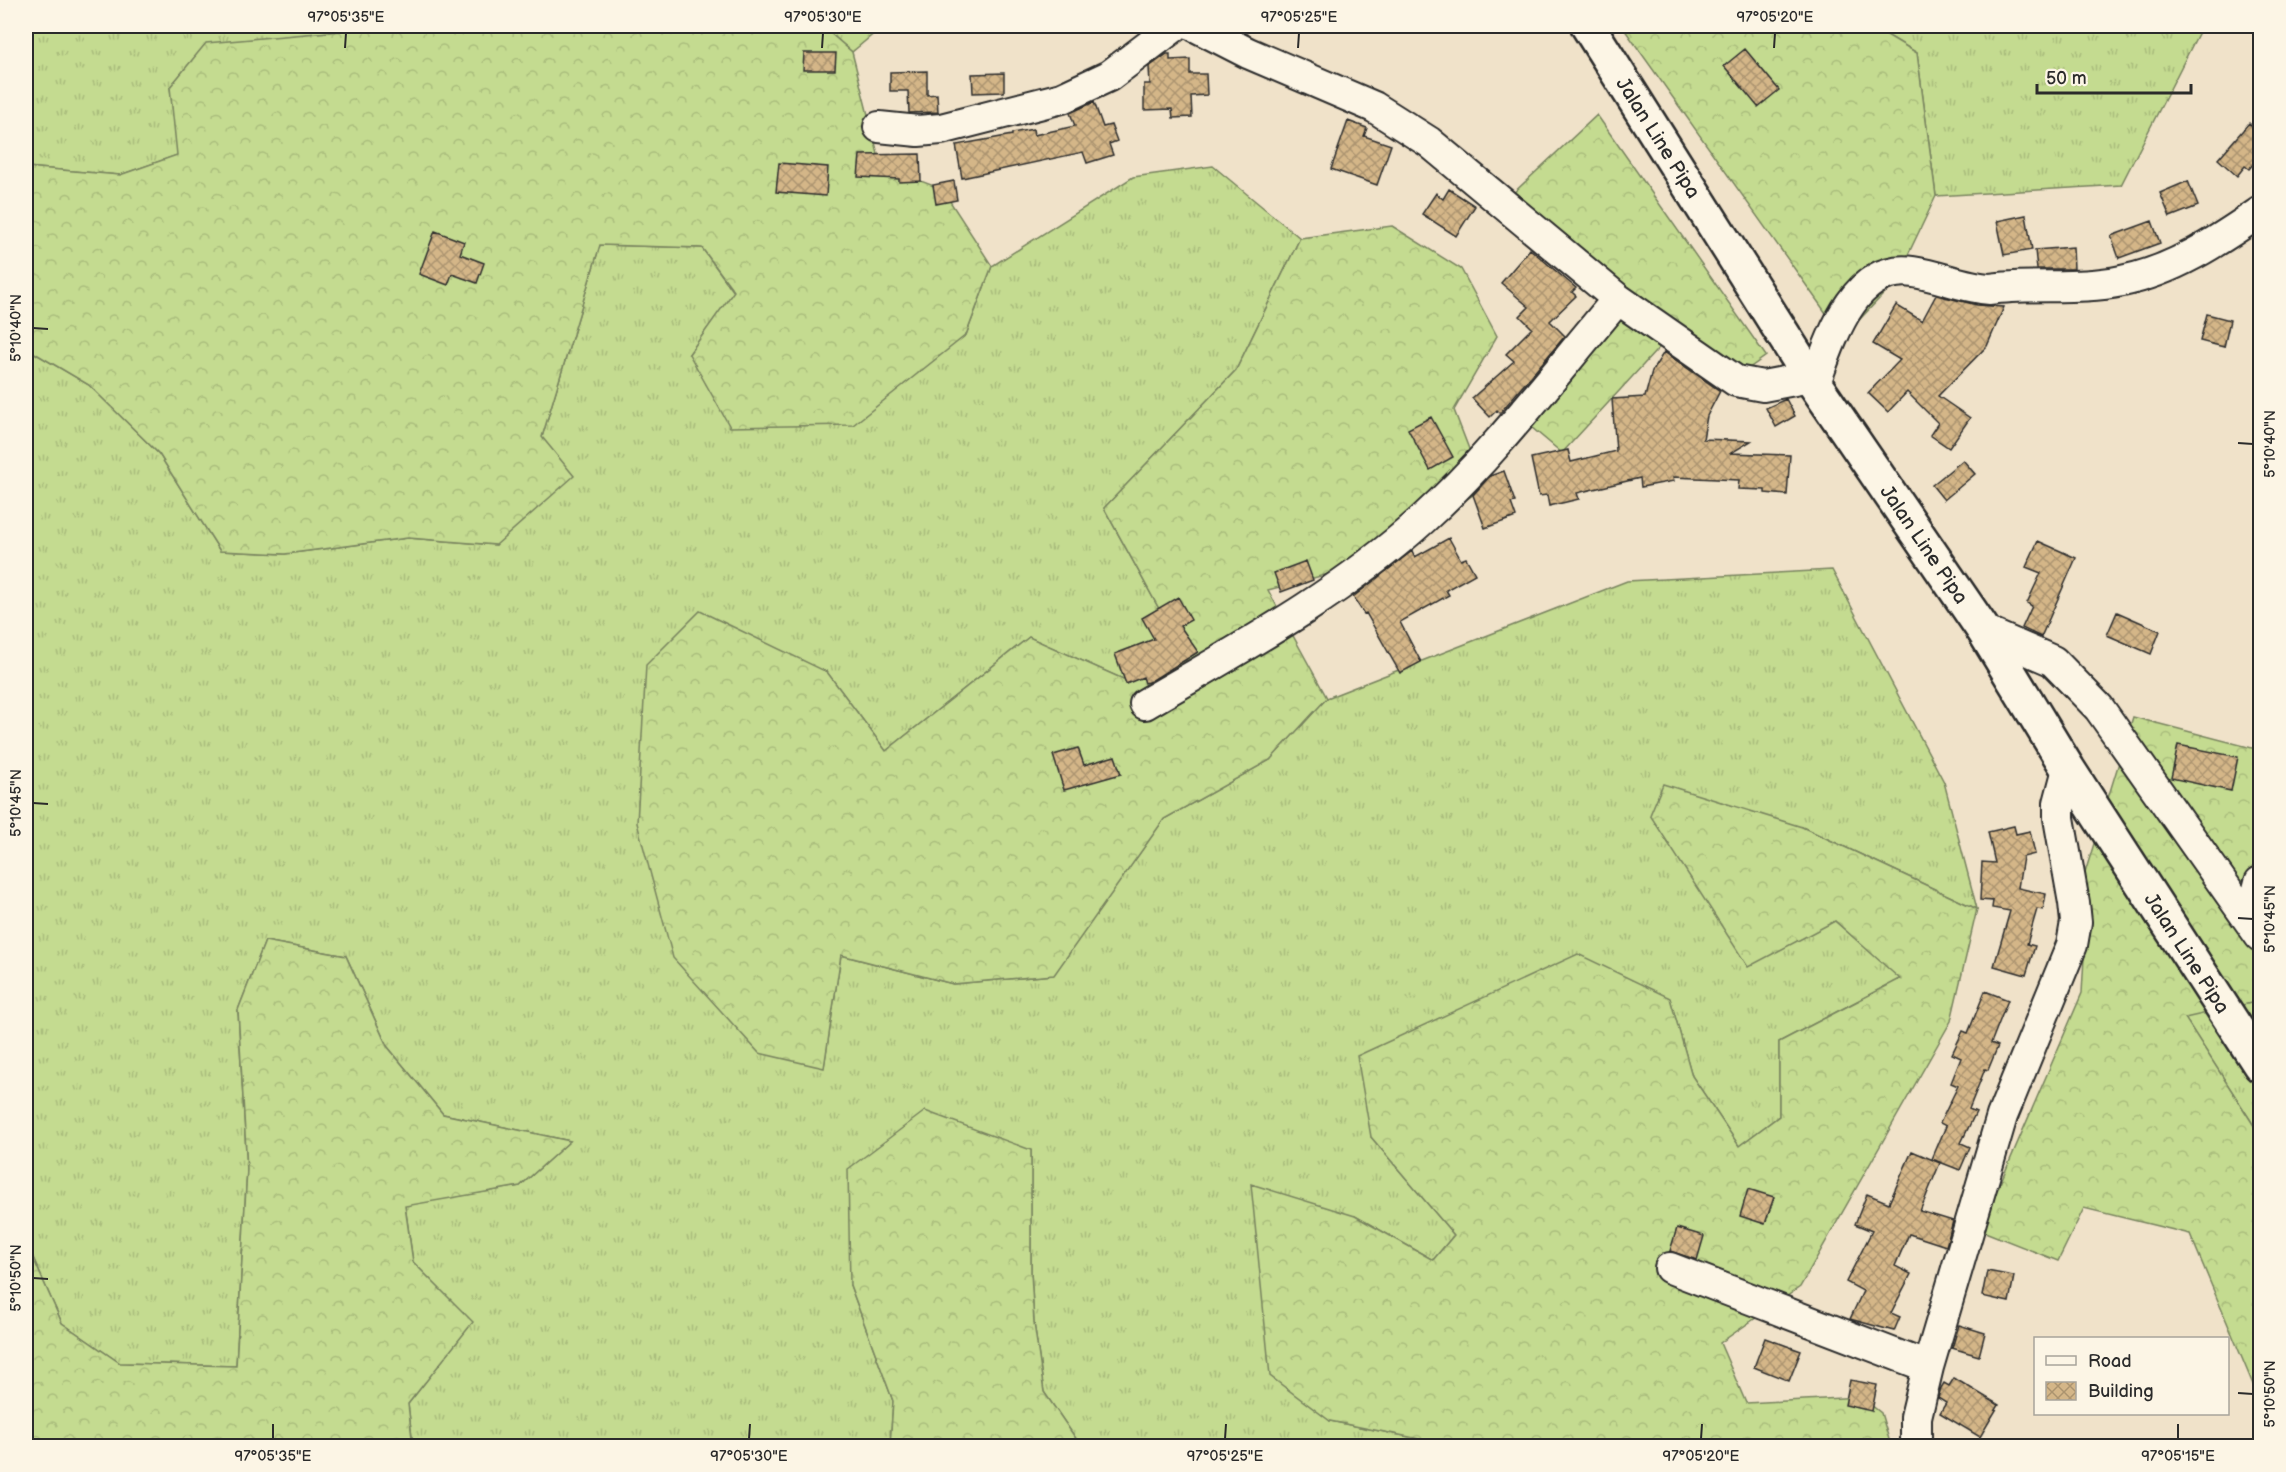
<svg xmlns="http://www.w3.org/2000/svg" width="2286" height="1472" font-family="'Balsamiq Sans',sans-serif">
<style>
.grass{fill:url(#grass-tufts);stroke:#78835e;stroke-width:1.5}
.forest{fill:url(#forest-crowns);stroke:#78835e;stroke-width:1.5}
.building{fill:url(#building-cross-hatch);stroke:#2b2b2b;stroke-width:1.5}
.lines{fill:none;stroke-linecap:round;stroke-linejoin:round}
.minor-casing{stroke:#2b2b2b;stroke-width:34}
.major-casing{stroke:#2b2b2b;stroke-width:38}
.minor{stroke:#fcf5e5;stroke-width:30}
.major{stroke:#fcf5e5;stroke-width:33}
.ticks{fill:none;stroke:#2b2b2b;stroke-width:2}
.labels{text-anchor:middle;stroke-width:5;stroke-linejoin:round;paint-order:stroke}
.street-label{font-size:20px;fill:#2b2b2b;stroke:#fcf5e5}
.neatline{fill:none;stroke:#2b2b2b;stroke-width:2}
.ticks-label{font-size:15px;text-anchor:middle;fill:#2b2b2b}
</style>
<defs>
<pattern id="grass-tufts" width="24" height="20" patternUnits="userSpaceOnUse" patternTransform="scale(1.5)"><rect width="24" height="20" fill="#c4db90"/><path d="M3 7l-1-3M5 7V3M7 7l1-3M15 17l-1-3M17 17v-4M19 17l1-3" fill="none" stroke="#a9bc7c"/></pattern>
<pattern id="forest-crowns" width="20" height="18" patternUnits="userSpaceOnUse" patternTransform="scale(1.5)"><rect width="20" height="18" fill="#c4db90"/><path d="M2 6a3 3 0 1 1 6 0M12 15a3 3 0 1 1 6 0" fill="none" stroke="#a9bc7c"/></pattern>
<pattern id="building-cross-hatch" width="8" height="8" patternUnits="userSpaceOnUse" patternTransform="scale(1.5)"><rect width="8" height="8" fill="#d4b688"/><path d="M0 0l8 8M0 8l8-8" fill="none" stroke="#ac946f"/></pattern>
</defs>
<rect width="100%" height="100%" fill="#f0e2c9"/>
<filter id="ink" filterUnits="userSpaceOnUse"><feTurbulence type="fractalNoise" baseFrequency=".0167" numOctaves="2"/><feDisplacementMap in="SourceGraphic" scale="12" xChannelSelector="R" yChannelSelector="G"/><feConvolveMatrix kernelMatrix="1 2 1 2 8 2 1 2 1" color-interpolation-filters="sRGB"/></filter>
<g filter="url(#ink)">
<path class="grass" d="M26,26H338L341,31L206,44L170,87L178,155L120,175L26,167Z
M822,26H883L852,52Z
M1872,26H2202L2121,185L1936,196L1917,53Z
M1213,166L1300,238L1236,370L1104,508L1187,660L1123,679L1029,637L886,751L827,672L824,1067L841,955L953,984L1053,975L1164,819L1270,760L1327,698L1627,581L1832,570L1944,782L1977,909L1802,827L1835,921L1901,978L1779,1042V1116L1739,1146L1692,1076L1670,999L1371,1137L1454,1235L1433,1260L1355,1216L1330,1421L1454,1446H1081L1044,1392L1034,1323L1031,1272V1151L850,1285L893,1401L890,1446H413L408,1404L472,1322L413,1262L405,1205L520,1186L570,1141L443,1114L387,1046L346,956L265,941L238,1010L247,1169L236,1366L120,1363L62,1323L26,1242V925L30,914L26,909V348L89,385L159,454L220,551L285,554L408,538L496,545L542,437L600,245L702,248L734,292L689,354L966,335L992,266L1133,177Z
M2260,1001V1135L2184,1017Z"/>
<path class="forest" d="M338,26H822L852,52L881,166L942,189L992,266L966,335L853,425L730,427L689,354L734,291L702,248L600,245L542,437L574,476L496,545L408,538L285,554L220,551L159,454L89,385L26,348V167L120,175L177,155L170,87L206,43L340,31Z
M1622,26H1872L1917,53L1936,196L1895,282L1843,337Z
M1597,115L1766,356L1731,381L1667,339L1562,453L1512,411L1602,296L1509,197Z
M1392,226L1461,269L1497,336L1454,410L1484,488L1366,564L1268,590L1327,698L1270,760L1164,819L1054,975L953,984L841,955L824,1068L759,1053L673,958L637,823L646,665L700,611L827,672L886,751L1029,637L1123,679L1187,660L1104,508L1236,370L1300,238Z
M2133,717L2260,750V1001L2185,1018L2260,1135V1401L2190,1234L2084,1208L2058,1261L1980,1230L2082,993L2086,922L2084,876Z
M1663,784L1802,827L1977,909L1951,1021L1800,1287L1720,1343L1746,1403L1861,1397L1881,1413L1891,1446H1652L1639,1441L1607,1446H1454L1330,1421L1270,1376L1251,1184L1355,1216L1433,1260L1454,1235L1371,1137L1357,1056L1578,954L1670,998L1692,1076L1739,1146L1779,1116V1042L1900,979L1835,921L1748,967L1650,815Z
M265,941L346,956L387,1046L443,1114L570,1141L520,1186L405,1206L413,1262L473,1322L408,1404L413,1446H26V1242L62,1323L120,1363L236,1366L247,1169L238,1010Z
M925,1111L1031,1150V1272L1034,1323L1044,1392L1081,1446H890L893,1401L850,1285L848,1169Z"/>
<path class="building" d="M1745,49L1779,90L1758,107L1724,66Z
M804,53H836L835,70H803Z
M1167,54H1170V60L1190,59V74H1206L1207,95L1191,96L1192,117L1173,118L1172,109L1144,110V84H1150L1149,67Z
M927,71V95L937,94L938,112L909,113L908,91H890V72Z
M1004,73V92L973,93L972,74Z
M1094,102L1103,127L1111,125L1117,141L1109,144L1113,155L1087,163L1083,152L962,178L956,145L1012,135V133L1033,129L1034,135L1075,126L1070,113Z
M1348,121L1367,128L1364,136L1391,145L1377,185L1331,169Z
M2249,123L2260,133V156L2249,169L2245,166L2237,176L2218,159Z
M920,154L921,181L899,182V179L858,177L860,155Z
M779,163L828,167L826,196L776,192Z
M954,181L957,200L936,204L933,185Z
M2188,181L2198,206L2170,217L2160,193Z
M1449,189L1475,206L1456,236L1422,214L1436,193L1443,199Z
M2026,215L2032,250L2004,255L1997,221Z
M2152,221L2160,243L2119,258L2111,236Z
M435,231L464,242L460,254L484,263L477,283L452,274L448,285L419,274Z
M2073,247L2074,269H2037L2035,250Z
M1530,249L1576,288L1572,292L1576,296L1550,321L1565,336L1500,413L1497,410L1490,417L1472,398L1514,361L1506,354L1532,328L1520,316L1529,307L1501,283Z
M1936,295L1977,305L2004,307L1987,346L1938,396L1970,418L1949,448L1930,435L1938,423L1907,392L1888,412L1868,393L1900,360L1873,344L1896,305L1922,321Z
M2207,314L2230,320L2224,347L2200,341Z
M1664,352L1720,391L1707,416L1703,439L1751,441L1731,453L1790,455L1787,495L1765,493V490L1738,489L1739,480L1673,477L1674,481L1641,487L1640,478L1577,493L1579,499L1549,506L1547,495L1539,496L1531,458L1568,450L1571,462L1616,451L1612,399L1645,397L1652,371Z
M1786,399L1795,416L1776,427L1766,408Z
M1431,417L1453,457L1430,470L1408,429Z
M1963,460L1975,474L1944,500L1932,485Z
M1504,471L1515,502L1511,503L1516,517L1485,528L1473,495L1490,476Z
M1449,538L1461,560L1466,558L1475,574L1446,590L1449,595L1400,622L1421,662L1400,673L1366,613L1364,614L1353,597L1412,551L1415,557Z
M2038,541L2076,558L2041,637L2022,628L2032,606L2027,603L2041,573L2026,567Z
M1306,561L1313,580L1281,592L1274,573Z
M1178,597L1191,620L1180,626L1198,652L1151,681L1145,683L1143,677L1126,684L1115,654L1154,639L1142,618Z
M2117,612L2160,631L2151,654L2107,635Z
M2178,745L2238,757L2231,791L2171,778Z
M1078,748L1084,765L1115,756L1121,774L1064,790L1053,755Z
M2014,826L2016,834L2030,831L2035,854L2023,857L2018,888L2046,894L2043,910L2037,909L2027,944L2035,946L2026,975L1994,966L2010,911L1992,908L1993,901L1980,900L1982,862L1995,863L1988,832Z
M1985,991L2008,1000L1991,1043L1998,1046L1988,1070L1985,1069L1969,1109L1976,1112L1961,1143L1970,1147L1960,1170L1932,1159L1946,1126L1940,1123L1958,1086L1951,1083L1961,1058L1952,1054L1963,1031L1968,1033Z
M1912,1151L1940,1163L1920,1211L1953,1221L1946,1246L1909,1234L1895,1266L1911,1274L1891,1313L1900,1317L1894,1331L1850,1319L1863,1291L1846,1282L1872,1231L1855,1224L1867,1194L1889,1203Z
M1748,1189L1774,1197L1765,1224L1740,1216Z
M1677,1228L1704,1236L1697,1260L1670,1251Z
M1987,1271L2014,1276L2009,1302L1982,1296Z
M1959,1325L1985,1333L1979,1356L1952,1348Z
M1765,1338L1801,1351L1789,1381L1754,1367Z
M1954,1378L1999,1405L1980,1437L1940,1413L1946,1403L1938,1398L1941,1388L1944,1383L1949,1386Z
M1850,1380L1877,1385L1872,1411L1845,1405Z"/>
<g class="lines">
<g class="minor-casing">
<path id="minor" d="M1195,26L1248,53L1374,107L1429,142L1618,299L1736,381L1763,386L1810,377
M879,127L918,131L941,129L1062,98L1109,76L1175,26
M1815,383C1831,339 1854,263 1913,272C1940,276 1963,287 1990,289C2033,283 2079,290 2122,281C2173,271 2218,241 2260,212
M1984,631L2053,661L2099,708L2260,936
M1145,704C1241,648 1339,595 1422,520C1495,454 1554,374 1618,299
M2250,921L2260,882
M1670,1268L1928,1367
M1916,1446V1417L1928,1367L2002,1116L2072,945L2076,922L2074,903L2059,818V803L2068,769"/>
</g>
<g class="major-casing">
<g id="major">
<path id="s1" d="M1588,26L1810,377L1984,631L2068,769L2260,1065"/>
</g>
</g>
<use href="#minor" class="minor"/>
<use href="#major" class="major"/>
</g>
</g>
<path class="ticks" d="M345,48L346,33M822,48L823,33M1298,48L1299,33M1774,48L1775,33M33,328L48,329M2238,443L2253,444M33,803L48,804M2238,918L2253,919M33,1278L48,1279M2238,1393L2253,1394M273,1439V1424M749,1439L750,1424M1225,1439L1226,1424M1701,1439L1702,1424M2178,1439V1424"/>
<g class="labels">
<g class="street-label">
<text dy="7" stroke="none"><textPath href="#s1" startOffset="132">Jalan Line Pipa</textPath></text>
<text dy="7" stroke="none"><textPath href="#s1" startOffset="618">Jalan Line Pipa</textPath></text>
<text dy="7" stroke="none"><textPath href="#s1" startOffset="1104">Jalan Line Pipa</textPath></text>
</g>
</g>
<rect width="2286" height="1472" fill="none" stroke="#fcf5e5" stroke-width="66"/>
<rect x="2034" y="1337" width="195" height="78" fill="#fcf5e5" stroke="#a8a49b" stroke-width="1.5"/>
<rect x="2046" y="1356" width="30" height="9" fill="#fcf5e5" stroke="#a8a49b" stroke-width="1.5"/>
<text x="2088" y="1367" font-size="18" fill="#2b2b2b">Road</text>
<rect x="2046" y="1382" width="30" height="18" fill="url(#building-cross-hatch)" stroke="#a8a49b" stroke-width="1.5"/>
<text x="2088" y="1397" font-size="18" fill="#2b2b2b">Building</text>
<path d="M2037 84v9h154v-9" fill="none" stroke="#2b2b2b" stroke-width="3"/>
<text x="2046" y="84" font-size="18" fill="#2b2b2b" stroke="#fcf5e5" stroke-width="4.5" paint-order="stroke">50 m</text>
<rect x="33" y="33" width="2220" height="1406" class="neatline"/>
<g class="ticks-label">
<text x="346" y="22">97°05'35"E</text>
<text x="823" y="22">97°05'30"E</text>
<text x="1299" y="22">97°05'25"E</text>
<text x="1775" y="22">97°05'20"E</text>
<text transform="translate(16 328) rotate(-90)" y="5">5°10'40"N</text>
<text transform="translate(2270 444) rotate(-90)" y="5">5°10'40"N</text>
<text transform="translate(16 803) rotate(-90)" y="5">5°10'45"N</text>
<text transform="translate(2270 919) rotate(-90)" y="5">5°10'45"N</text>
<text transform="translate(16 1278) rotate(-90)" y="5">5°10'50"N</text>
<text transform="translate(2270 1394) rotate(-90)" y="5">5°10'50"N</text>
<text x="273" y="1461">97°05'35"E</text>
<text x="749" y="1461">97°05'30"E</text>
<text x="1225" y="1461">97°05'25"E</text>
<text x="1701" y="1461">97°05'20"E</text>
<text x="2178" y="1461">97°05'15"E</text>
</g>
</svg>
